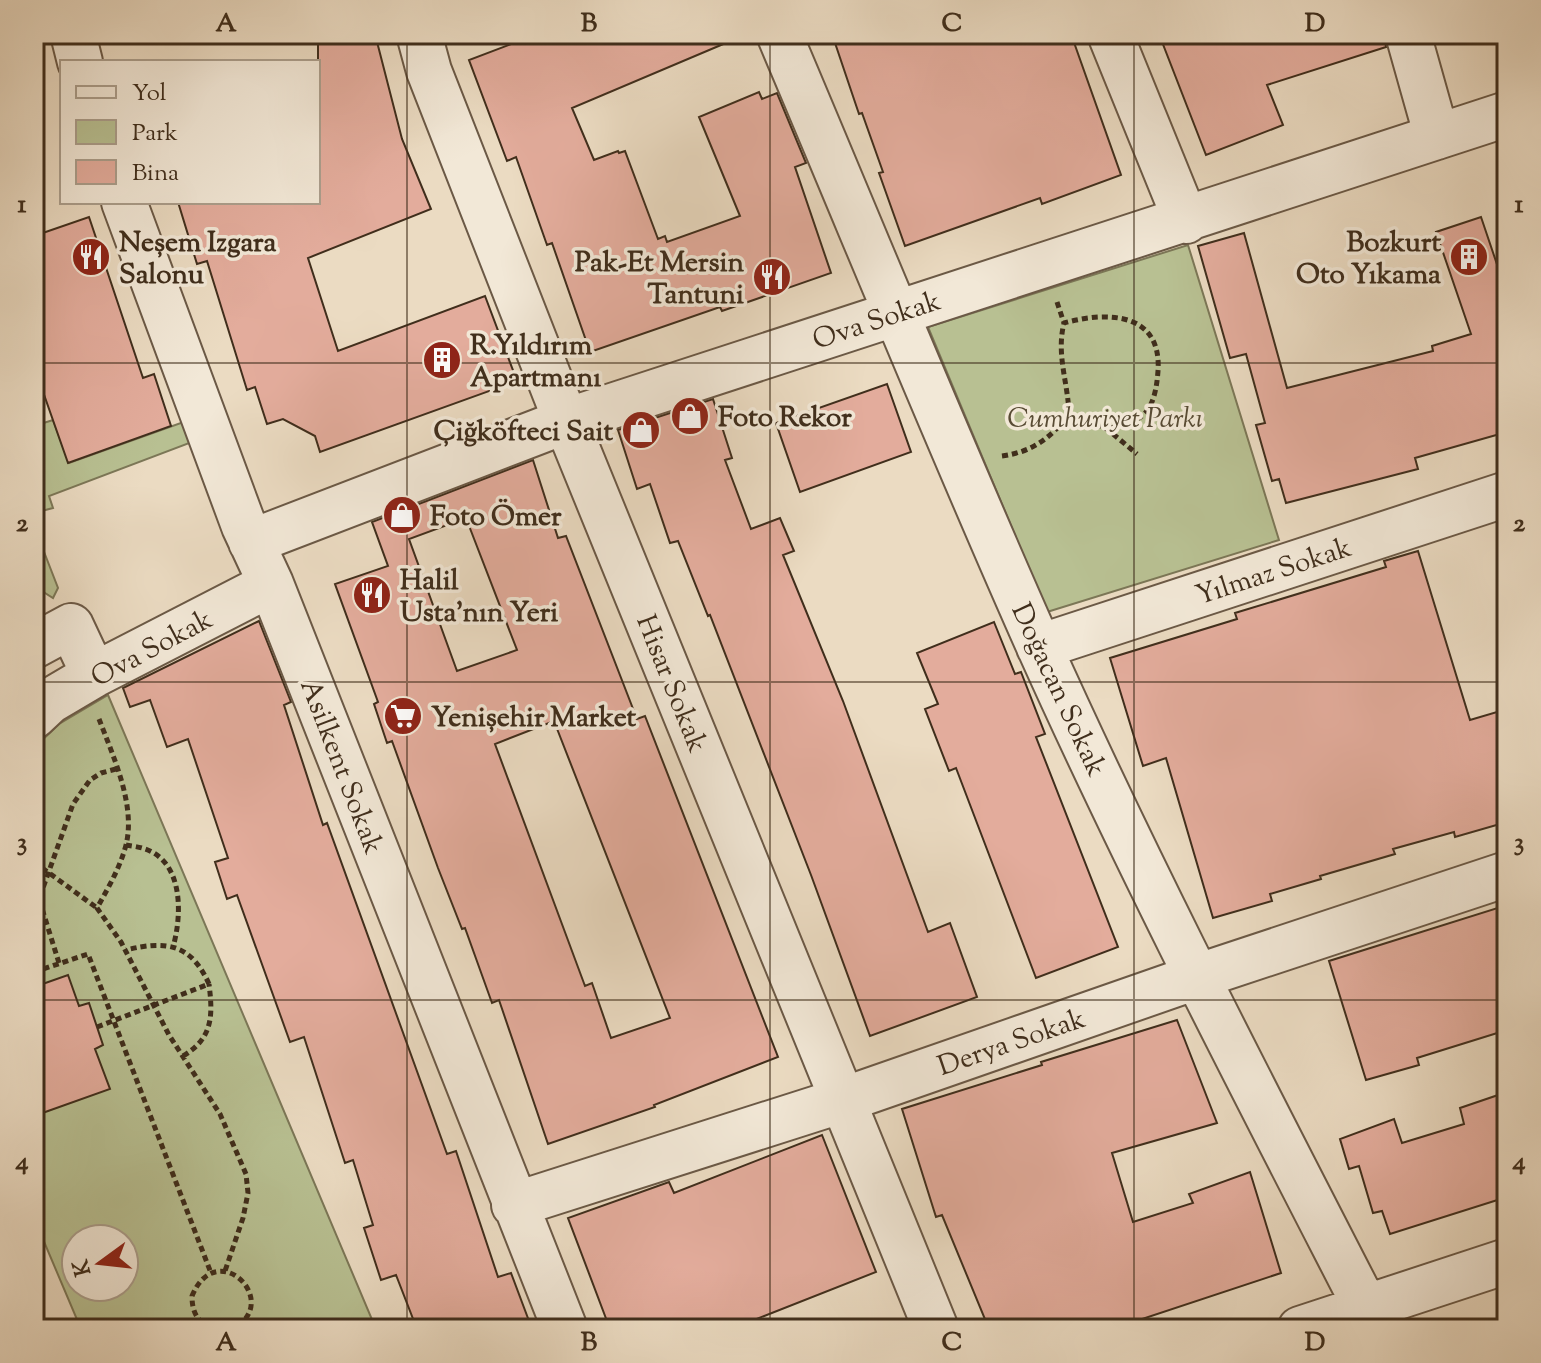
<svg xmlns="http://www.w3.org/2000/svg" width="1541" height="1363" font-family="'Sorts Mill Goudy',serif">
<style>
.green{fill:#b8c092;stroke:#7c7757;stroke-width:2;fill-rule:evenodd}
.building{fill:#e3ac9c;stroke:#402e1c;stroke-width:2;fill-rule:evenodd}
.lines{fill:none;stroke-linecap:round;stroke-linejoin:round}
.minor-casing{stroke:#6b5946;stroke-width:48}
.path{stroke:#402e1c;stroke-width:5;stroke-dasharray:6 4;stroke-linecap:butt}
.minor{stroke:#f2e8d7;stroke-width:44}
.grid{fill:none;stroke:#402e1c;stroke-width:2;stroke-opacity:0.55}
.labels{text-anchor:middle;stroke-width:7;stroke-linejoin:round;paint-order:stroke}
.poi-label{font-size:28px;font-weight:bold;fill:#402e1c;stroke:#f2e8d7;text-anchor:start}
.street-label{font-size:28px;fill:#402e1c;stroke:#f2e8d7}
.park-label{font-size:28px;font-style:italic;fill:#584b34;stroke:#f2e8d7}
.neatline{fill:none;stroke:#402e1c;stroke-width:3}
.grid-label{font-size:26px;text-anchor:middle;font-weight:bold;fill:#402e1c}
</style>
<rect width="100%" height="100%" fill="#ebdbc2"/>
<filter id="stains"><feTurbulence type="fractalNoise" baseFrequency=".0025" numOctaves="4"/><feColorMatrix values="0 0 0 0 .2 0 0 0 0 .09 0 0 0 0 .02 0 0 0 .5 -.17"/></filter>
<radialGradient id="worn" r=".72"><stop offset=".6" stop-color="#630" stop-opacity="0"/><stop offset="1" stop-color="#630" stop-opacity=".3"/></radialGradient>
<path class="green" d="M1188,245L1279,540L1047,612L928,327Z
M192,419L200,439L49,496L53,508L34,513V426L53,420L69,463Z
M34,526L58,588L53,598L34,586Z
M108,695L376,1329H81L34,1218V748L59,724ZM76,1239H124V1287H76Z"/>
<path class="building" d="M358,34H375L402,139L431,209L308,258L338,351L485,296L517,381L320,452L315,436L283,419L267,424L255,387L247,390L207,261L197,264L178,202H318V44Z
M538,34H747L572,108L594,160L618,151L619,153L625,151L658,239L665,236L667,242L740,216L699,117L759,92L762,99L777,93L806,163L795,167L831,273L722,311L720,307L590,352L552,243L547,245L516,157L507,161L469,60Z
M832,34H1071L1121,175L1042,204L1040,198L905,246L879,173L883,172L862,113L859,114Z
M1159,34H1384L1386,47L1267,85L1283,125L1206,155Z
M89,217L143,378L154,374L171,426L68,463L34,366V236Z
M1481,217L1507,294V432L1415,458L1418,469L1286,503L1279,479L1272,481L1256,425L1265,423L1246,354L1230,358L1198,246L1244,233L1287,388L1433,351L1432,346L1471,334L1436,232Z
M887,384L911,452L800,492L776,423Z
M713,399L732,458L725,460L751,529L780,518L794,551L783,555L843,701L928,932L950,923L977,997L870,1036L811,875L710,615L708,616L678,541L670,543L650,484L637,489L618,430Z
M533,460L558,538L566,536L637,719L645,716L778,1057L654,1105L655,1107L548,1144L499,1000L492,1003L465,928L462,929L438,868L392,741L387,743L374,704L378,702L335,584L388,566L372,522ZM466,518L517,650L457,671L409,539ZM554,721L670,1018L611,1038L592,983L585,986L495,744Z
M1418,551L1470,720L1507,709V822L1455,837L1454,832L1393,849L1395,854L1320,876L1321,879L1270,894L1272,901L1213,918L1166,758L1143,766L1110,658L1237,619L1235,613L1386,567L1384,561Z
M259,621L291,702L284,705L323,825L327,823L447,1154L456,1151L498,1277L511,1273L532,1329H417L396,1275L381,1280L364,1228L373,1225L353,1160L345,1163L304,1037L290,1042L237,895L227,899L215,862L228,858L188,739L167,747L150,700L130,707L123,688Z
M994,622L1015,674L1021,672L1045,734L1036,737L1118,947L1036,978L956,768L949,771L925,709L938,704L917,653Z
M1507,905V1030L1417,1058L1419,1065L1366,1080L1329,961Z
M68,975L79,1006L89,1003L103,1045L95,1049L110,1089L34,1116V987Z
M1177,1020L1217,1123L1112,1153L1133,1222L1193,1203L1189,1194L1250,1172L1281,1273L1112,1329H989L942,1215L936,1217L902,1109L1042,1065L1041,1062Z
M1507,1092V1197L1390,1234L1382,1211L1373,1213L1359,1166L1349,1169L1340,1139L1394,1119L1402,1143L1464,1124L1460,1108Z
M822,1135L876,1272L731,1329H610L568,1218L669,1182L674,1193Z"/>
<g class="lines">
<g class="minor-casing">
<path id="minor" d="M73,34L80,62
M419,34L429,71L566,421L936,1329
M779,34C865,237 948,442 1038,644C1139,869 1253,1088 1366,1308L1374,1329
M1110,34L1186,221
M1408,34L1437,137
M124,202L244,526L271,584L565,1329
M251,542L566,421L1507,114
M34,646L71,626L94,675
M1039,647L1507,494
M34,716L50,701L94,675L271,584
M514,1205L843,1100L1196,977L1507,874
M1300,1329L1507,1261"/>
</g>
<path class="path" d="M1057,302L1064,323
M1069,414C1068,382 1056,355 1064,323C1107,311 1162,312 1158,371C1157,384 1155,401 1146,412C1137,423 1119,425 1107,429
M1002,456C1032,452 1051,438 1069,414L1107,429L1137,454
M99,719C113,756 136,805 126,845C120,868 108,888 97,908L121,942L169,1035L220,1114L246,1174L248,1193L243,1218L225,1271
M126,845C132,846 140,847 145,849C184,862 182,916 173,947
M34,862L97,908
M59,963L39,899L73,804L90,780L101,773L116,769
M34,972L88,954L211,1273
M97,1027L209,984C191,944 167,940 126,950
M183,1056C213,1038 213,1016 209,984
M211,1329C197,1321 192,1312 192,1296C217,1235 284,1303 232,1329"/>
<use href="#minor" class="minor"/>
</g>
<path class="grid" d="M407,34V1329M770,34V1329M1134,34V1329M34,363H1507M34,682H1507M34,1000H1507"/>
<defs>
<g id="restaurant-disc" transform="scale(2)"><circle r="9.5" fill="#8f2418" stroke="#f2e8d7"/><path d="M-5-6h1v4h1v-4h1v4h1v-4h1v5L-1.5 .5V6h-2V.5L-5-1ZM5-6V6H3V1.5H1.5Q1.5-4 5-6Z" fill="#fff"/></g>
<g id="building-disc" transform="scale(2)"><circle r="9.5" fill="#8f2418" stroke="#f2e8d7"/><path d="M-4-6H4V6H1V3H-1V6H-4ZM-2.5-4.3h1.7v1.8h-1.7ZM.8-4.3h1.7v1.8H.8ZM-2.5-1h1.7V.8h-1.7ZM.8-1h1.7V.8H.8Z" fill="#fff"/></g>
<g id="shop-disc" transform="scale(2)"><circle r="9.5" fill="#8f2418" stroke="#f2e8d7"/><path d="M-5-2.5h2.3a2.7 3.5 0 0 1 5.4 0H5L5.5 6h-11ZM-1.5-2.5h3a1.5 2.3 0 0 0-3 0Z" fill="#fff"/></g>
<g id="supermarket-disc" transform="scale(2)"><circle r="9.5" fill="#8f2418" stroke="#f2e8d7"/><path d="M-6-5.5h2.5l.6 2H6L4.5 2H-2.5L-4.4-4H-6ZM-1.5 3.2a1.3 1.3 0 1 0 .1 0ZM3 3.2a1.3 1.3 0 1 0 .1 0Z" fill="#fff"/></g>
</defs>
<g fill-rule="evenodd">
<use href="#restaurant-disc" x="91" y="257"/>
<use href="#building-disc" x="1469" y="257"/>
<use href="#restaurant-disc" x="772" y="277"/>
<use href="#building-disc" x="442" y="360"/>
<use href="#shop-disc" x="690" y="416"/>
<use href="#shop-disc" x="641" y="430"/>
<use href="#shop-disc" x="402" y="515"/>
<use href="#restaurant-disc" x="372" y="595"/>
<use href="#supermarket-disc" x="403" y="716"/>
</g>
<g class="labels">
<g class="poi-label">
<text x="119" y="251">Neşem Izgara<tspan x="119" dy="32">Salonu</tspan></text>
<text x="1441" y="251" text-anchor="end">Bozkurt<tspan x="1441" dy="32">Oto Yıkama</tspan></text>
<text x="744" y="271" text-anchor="end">Pak-Et Mersin<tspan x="744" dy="32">Tantuni</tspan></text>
<text x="470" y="354">R.Yıldırım<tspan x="470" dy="32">Apartmanı</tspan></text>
<text x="718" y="426">Foto Rekor</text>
<text x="613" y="440" text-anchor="end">Çiğköfteci Sait</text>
<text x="430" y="525">Foto Ömer</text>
<text x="400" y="589">Halil<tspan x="400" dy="32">Usta'nın Yeri</tspan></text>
<text x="431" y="726">Yenişehir Market</text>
</g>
<g class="street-label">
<text transform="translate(876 319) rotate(-18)" y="10">Ova Sokak</text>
<text transform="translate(1273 570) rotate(-18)" y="10">Yılmaz Sokak</text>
<text transform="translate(151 647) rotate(-28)" y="10">Ova Sokak</text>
<text transform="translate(673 683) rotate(68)" y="10">Hisar Sokak</text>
<text transform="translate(1060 689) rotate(65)" y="10">Doğacan Sokak</text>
<text transform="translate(343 766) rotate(69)" y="10">Asilkent Sokak</text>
<text transform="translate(1011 1041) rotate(-19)" y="10">Derya Sokak</text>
</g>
<g class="park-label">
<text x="1105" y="427">Cumhuriyet Parkı</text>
</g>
</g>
<rect width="1541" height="1363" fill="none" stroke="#ebdbc2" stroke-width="88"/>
<rect x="60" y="60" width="260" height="144" fill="#f2e8d7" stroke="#ab9e8c" stroke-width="2"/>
<rect x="76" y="86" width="40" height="12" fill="#f2e8d7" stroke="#ab9e8c" stroke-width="2"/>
<text x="132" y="100" font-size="24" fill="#402e1c">Yol</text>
<rect x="76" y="120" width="40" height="24" fill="#b8c092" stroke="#ab9e8c" stroke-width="2"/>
<text x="132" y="140" font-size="24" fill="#402e1c">Park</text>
<rect x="76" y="160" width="40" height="24" fill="#e3ac9c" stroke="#ab9e8c" stroke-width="2"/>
<text x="132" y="180" font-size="24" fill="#402e1c">Bina</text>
<g transform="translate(100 1263) rotate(255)"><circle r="38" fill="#f2e8d7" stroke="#ab9e8c" stroke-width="2"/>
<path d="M0-6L14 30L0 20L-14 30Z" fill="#8f2418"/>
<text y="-12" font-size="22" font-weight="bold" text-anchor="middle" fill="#402e1c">K</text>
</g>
<rect x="44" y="44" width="1453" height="1275" class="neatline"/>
<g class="grid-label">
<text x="226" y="31">A</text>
<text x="589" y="31">B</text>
<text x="952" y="31">C</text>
<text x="1315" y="31">D</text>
<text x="22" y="212">1</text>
<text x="1519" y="212">1</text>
<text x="22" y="531">2</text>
<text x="1519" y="531">2</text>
<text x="22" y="850">3</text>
<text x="1519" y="850">3</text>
<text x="22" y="1169">4</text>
<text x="1519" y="1169">4</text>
<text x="226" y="1350">A</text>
<text x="589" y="1350">B</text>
<text x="952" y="1350">C</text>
<text x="1315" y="1350">D</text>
</g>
<rect width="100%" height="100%" filter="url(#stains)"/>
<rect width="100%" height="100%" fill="url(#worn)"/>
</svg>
